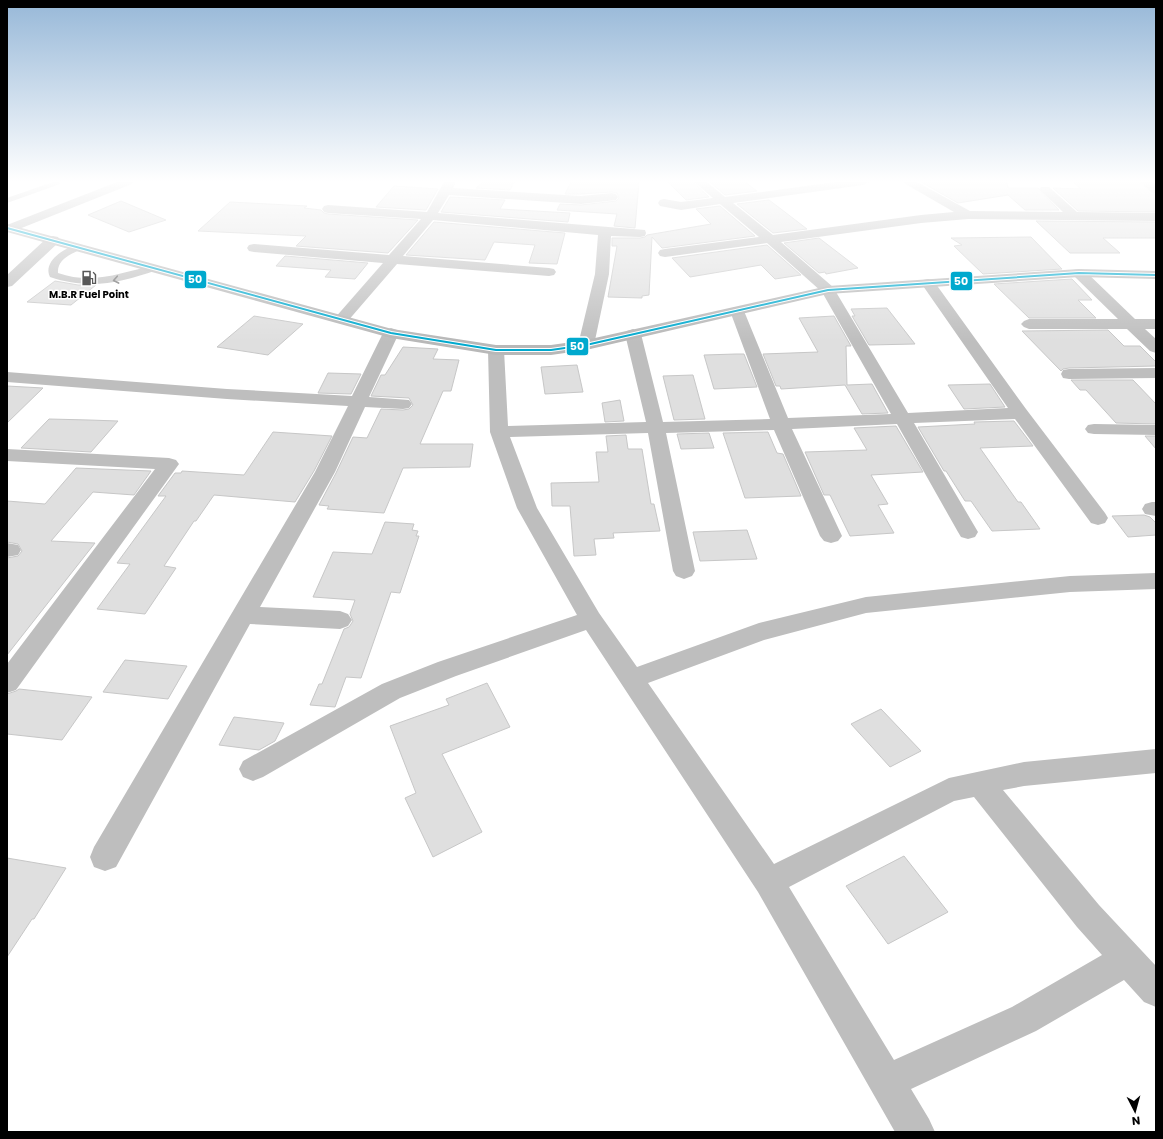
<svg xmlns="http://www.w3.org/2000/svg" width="1163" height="1139" font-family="Poppins,sans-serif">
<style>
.building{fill:#dfdfdf;stroke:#c7c7c7}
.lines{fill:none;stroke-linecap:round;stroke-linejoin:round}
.lane{fill:#bebebe;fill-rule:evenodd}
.street{fill:#bebebe;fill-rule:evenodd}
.secondary{fill:#b8b8b8;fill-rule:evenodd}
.bus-1-casing{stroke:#fff;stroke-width:4}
.bus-1{stroke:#00a9ce;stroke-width:2}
.oneway{stroke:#686868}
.labels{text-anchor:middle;stroke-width:3;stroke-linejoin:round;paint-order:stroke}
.far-poi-label{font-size:10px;font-weight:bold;fill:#000;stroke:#fff}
.line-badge{stroke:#fff;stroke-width:1.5}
.badge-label{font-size:11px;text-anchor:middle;font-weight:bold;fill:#fff}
</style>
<rect width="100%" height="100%" fill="#fff"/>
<path class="building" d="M483,182H514L510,190L476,188Z
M571,182H639L635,228L614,226L617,214L557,210L560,204L581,205L616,201L619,198L617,193L612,192L581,194H565Z
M668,182H693L709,197L686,200Z
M710,182H745L757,191L725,195Z
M921,182H1007L1008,188H1038L1059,210H1025L1008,195L958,203Z
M1073,182H1138L1156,195V212L1078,211L1053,188L1081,189Z
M394,186L438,189L426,210L376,207Z
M450,197L505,200L500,209L570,213L568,222L441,212Z
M769,200L781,209L807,229L773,233L737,204Z
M121,201L166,220L129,232L88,215Z
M230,202L307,206L304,208L321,210L324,213L328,214L418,220L388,253L296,246L306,236L198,231Z
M720,206L755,236L662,248L652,237L649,295L642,296V298L608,297L617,246H612V238H640L645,237L647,235L711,224L696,209Z
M1036,221L1156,222V238H1103L1120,253H1070Z
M434,222L565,233L557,264L529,263L535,245L494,242L485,260L406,255Z
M1031,237L1062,269L983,274L954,246L962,245L951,238Z
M819,238L858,268L826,274L825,272L819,273L784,243Z
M767,245L801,275L775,279L761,265L690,277L672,258Z
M285,256L368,263L355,279L325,277L331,270L276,266Z
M1072,279L1092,300H1078L1096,318H1029L994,284Z
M55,281L78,285H96L71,305L27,302Z
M887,308L915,344L869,345L852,316H855L851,309Z
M254,316L303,324L268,355L217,347Z
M834,316L851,346H846L847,385L872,384L888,413L862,414L845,385L781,389L780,386H776L763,354L818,352L799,318Z
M1108,330L1124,346H1140L1156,362V366L1069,368L1063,369L1061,371L1022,331Z
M403,347L438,349L433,359L459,360L451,391H443L420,444H473L470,467L403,468L384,513L327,509L329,506L319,505L336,473L353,437L367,438L381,409L403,410L409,409L413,405L409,398L371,396L381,375H385Z
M736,354H744L757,387L714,389L704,355Z
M577,365L583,392L545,394L541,367Z
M328,373L361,374L351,394L318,393Z
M693,375L705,419L674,420L663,376Z
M1071,380H1133L1156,404V424L1116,423L1086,390H1080Z
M990,384L1005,407L964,409L948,385Z
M7,386L43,388L7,423Z
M620,400L624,421L605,422L602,403Z
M49,419L89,420L118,421L91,452L21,448Z
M1014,421L1033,446L980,448L1018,502H1021L1040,529L992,531L971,501H965L946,471H944L918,427L975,424L974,422Z
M896,426L923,472L871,475L888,504L878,505L894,533L850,536L830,495H824L805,452L867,450L854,428Z
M273,432L332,436L314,471L295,502L214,495L196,521H194L164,566L176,568L145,614L97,609L130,564L117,563L166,496H158L175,473H181L182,471L244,475Z
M768,432L777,453L783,454L801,496L745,498L723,433Z
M709,433L714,448L681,449L677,434Z
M626,435L628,449H642L651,504H654L660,531L613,533L614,538L594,539L596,555L574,556L570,506H552L551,483L599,482L596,452H608L606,436Z
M1145,436H1156V449Z
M76,468L151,471L134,495L93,492L51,541L95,543L7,655V558L18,556L22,551L18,544L7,542V501L45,504Z
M1144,515L1150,517L1156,523V535L1128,537L1112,516Z
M385,522L414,524L412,530L418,531L416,536H419L400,593L391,592L361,678L346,677L335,707L310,705L319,684H322L344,629L349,627L353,621L350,614L355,600L313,597L333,552L372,554Z
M747,530L757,559L700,561L693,532Z
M125,660L187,666L168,699L103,692Z
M487,683L510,727L442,754L482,832L433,857L405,798L416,793L390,726L449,705L446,699Z
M19,689L92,697L62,740L7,734V694L16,691Z
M881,709L921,751L890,767L851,724Z
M234,717L284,723L275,741L259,750L219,745Z
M904,856L948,912L888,944L846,886Z
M7,858L66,868L34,919H32L7,957Z"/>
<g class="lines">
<path class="lane" d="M53,182H58L60,184L7,203V198Z
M79,244L82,245L84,247L82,249C71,254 57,259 58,273C92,285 121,273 154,265L159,268L157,270C120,283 89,290 50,277C42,261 66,247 79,244Z"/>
<path class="street" d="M117,182H134L132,184L14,231H7V225Z
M444,182H456L453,188L581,196L612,193L616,194L618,197L616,200L581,204L449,195L438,213L645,230L646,233L645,236L640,237L611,236L609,274L594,345L592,348L586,350L580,348L578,345L595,274L598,235L433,220L403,256L549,268L554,269L556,272L554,275L549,276L397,264L347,322L342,324L337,322L334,319L383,263L254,252L249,251L247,248L249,245L254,244L389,255L421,219L328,213L324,212L322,209L324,206L328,205L427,212Z
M694,182H707L725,197L835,182H869L863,185L733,203L773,235L921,215L954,212L902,182H917L970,211L1063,212L1039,189L1041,187H1049L1077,212L1156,213V221L968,219L921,223L781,242L833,287L908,413L1008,408L921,283L923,280L928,279L933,280L1026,409L1105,513L1108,518L1105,523L1098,525L1091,523L1015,419L914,423L978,532L975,537L968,539L961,537L958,532L897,424L792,429L842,536L838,541L831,543L824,541L820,536L774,430L666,433L695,571L692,576L684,579L676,576L673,571L648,433L510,437L537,508L599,613L637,667L759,623L866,597L1070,576L1156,573V589L1070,592L866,613L764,640L648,683L774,864L949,778L1024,762L1156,749V773L1024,786L1003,790L1099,905L1156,966V1007L1144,1002L1124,980L1036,1031L911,1089L929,1119L935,1132H895L758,892L586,630L456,676L400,698L263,777L253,781L243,777L239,769L243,761L382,684L438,662L577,615L517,508L490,432L488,350L490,347L496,345L502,347L504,350L508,426L646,422L625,334L627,331L633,329L639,331L641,334L663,422L770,419L730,311L732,308L737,307L742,308L744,311L788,418L891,414L822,292L767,243L665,257L660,256L658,253L660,250L665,249L759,237L720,204L681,210L660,206L658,203L660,200L664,199L681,202L713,198ZM974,797L1077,927L1102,955L1012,1007L894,1060L789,887L954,801Z
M1139,182H1153L1156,185V194L1152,192Z
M53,236L58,237L60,240L58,243L12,286L7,287V275L48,237Z
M1079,269L1084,270L1135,319H1156V329H1145L1156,339V353L1150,351L1127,329H1029L1024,327L1021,324L1024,321L1029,319H1118L1074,276L1072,273L1074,270Z
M391,328L397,330L399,333L369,397L409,400L412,404L409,408L403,409L365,407L335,472L260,607L340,611L348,614L352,620L348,626L340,629L250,624L116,867L105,871L94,867L90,857L94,847L315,472L348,406L227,399L7,382V372L227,389L352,396L383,333L385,330Z
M1156,368V378L1069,379L1063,378L1061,374L1063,370L1069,369Z
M1094,424L1156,425V435L1094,434L1088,433L1085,429L1088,425Z
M7,449L169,458L176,460L179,464L16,690L7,693V664L155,469L7,461Z
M1152,502H1156V516L1145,514L1142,509L1145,504Z
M7,543L18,545L21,550L18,555L7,557Z"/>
<path class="secondary" d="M7,224L392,329L496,345H551L586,340L828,286L1079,269L1156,271V279L1079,277L828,294L586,350L551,355H496L391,338L7,232Z"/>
<g class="bus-1-casing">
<path id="bus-1" d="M7,228L391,333L496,350H551L586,345L828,290L1079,273L1156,275"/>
</g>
<use href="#bus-1" class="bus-1"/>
</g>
<defs><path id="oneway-chevron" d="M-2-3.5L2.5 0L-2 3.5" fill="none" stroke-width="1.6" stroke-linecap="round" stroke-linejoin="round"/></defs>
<use class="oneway" href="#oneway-chevron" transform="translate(116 280) rotate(169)"/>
<linearGradient id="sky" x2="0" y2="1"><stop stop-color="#97b8d8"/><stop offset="0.53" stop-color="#fff"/><stop offset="1" stop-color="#fff" stop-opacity="0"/></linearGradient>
<rect width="1163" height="342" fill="url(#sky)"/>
<defs>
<g id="fuel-bare" transform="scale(1.2)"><path d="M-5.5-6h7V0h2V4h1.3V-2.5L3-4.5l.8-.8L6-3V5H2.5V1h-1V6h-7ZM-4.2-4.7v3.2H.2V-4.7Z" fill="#595959" stroke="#fff" stroke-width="2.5" paint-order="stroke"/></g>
</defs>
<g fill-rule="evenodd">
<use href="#fuel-bare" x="89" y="278"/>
</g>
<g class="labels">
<g class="far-poi-label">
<text x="89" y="298">M.B.R Fuel Point</text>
</g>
</g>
<g class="line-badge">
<rect x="184" y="270" width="23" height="19" rx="4" fill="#00a9ce"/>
<rect x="950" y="271" width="23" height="20" rx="4" fill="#00a9ce"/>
<rect x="566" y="337" width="23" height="19" rx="4" fill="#00a9ce"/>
</g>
<g class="badge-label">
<text x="195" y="283">50</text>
<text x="961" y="285">50</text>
<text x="577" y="350">50</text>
</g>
<rect width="1163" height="1139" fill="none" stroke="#000000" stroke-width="16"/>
<g transform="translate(1135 1111) rotate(174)" stroke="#ffffff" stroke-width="3" paint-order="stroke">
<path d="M0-3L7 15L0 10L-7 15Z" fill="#000000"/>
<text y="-6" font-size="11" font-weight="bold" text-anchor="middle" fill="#000000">N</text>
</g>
</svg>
